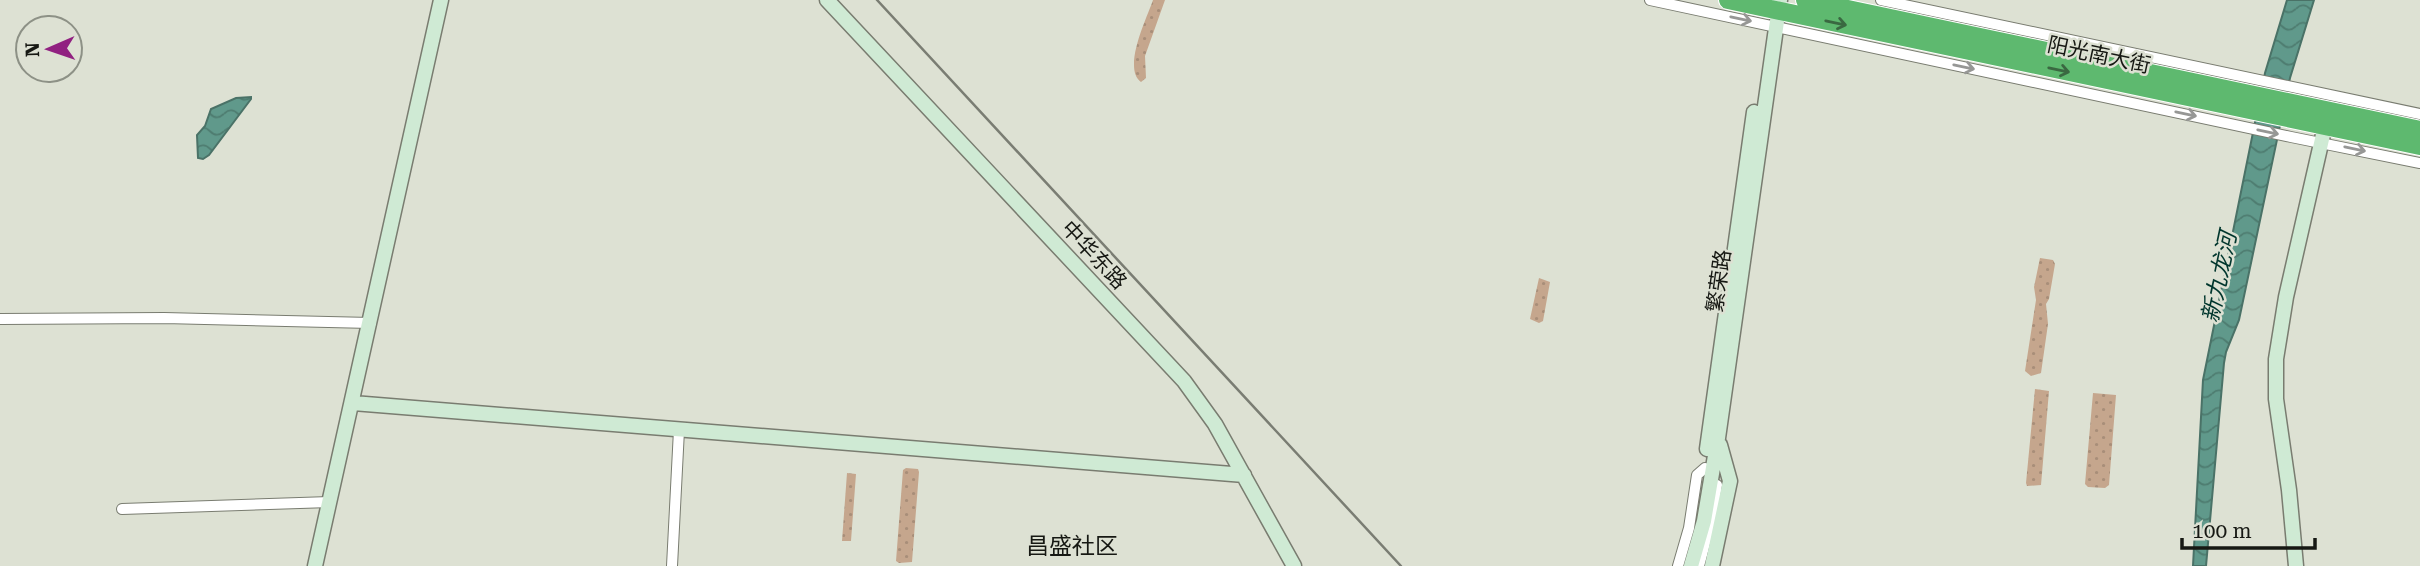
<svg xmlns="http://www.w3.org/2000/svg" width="2420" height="566" font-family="'Roboto Serif','Noto Sans SC',serif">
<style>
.grass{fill:url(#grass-dots)}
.water{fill:url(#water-waves);stroke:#4a7267;stroke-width:2}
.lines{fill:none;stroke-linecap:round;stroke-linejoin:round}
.street-casing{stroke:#797c70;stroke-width:12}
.secondary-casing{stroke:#797c70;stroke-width:17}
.highway-casing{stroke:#fff;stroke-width:20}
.street{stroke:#fff;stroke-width:10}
.secondary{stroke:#cfead4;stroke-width:14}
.highway{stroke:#5eb96f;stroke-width:18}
.rail{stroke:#7a7d73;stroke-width:2.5}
.oneway{stroke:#969795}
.oneway2{stroke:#3a6841}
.labels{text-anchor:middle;stroke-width:5;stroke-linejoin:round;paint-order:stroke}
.street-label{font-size:21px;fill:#161813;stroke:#dde1d3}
.water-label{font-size:23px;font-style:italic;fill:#00362d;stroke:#dde1d3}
.neighbourhood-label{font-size:23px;fill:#161813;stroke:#dde1d3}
</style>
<defs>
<pattern id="grass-dots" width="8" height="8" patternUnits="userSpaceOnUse" patternTransform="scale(1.75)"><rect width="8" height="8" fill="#c5a68d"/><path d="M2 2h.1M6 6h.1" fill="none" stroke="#a88e79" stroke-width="1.8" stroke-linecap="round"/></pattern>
<pattern id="water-waves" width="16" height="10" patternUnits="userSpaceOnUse" patternTransform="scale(1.75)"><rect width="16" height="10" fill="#60998b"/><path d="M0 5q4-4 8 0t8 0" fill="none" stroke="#4e7c70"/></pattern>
</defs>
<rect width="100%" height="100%" fill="#dde1d3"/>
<path class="grass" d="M1153,0H1165L1145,56L1146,78L1141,82C1122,68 1147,18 1153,0Z
M2040,258L2053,260L2055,264L2049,299L2046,304L2048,324L2041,373L2031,376L2025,371L2036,300L2034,287Z
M1539,278L1550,282L1543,321L1539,323L1530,319Z
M2035,389L2049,391L2041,485L2027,486L2026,483Z
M2093,393L2116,395L2109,485L2105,488L2088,487L2085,484Z
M906,468L918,469L919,472L912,562L899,563L896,561L903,470Z
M847,473L856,474L851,541H842Z"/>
<path class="water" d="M2287,0H2314L2290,78L2239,320L2226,352L2224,363L2206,566H2193L2203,380L2265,73Z
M251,97V99L209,155L203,159L198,158L197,135L205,126L211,109L236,98Z"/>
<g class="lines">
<g class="street-casing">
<path id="street" d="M1650,0L2291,137L2420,163
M1881,0L2420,114
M0,319L164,318L371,323
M122,509L330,502
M672,566L679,430
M1678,566L1689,528L1697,475L1705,468
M1699,566L1712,517L1717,485"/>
</g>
<g class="secondary-casing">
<path id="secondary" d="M827,0L1184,381L1215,424L1294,566
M353,403L1244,475
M1707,449L1754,112
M315,566L441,0
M1691,566L1704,521L1718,438L1780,0
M1712,566L1730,481L1720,445
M2296,566L2289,490L2276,399V359L2286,297L2325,126"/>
</g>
<g class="highway-casing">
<path id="highway" d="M1728,0L2420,146
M1805,0L2420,130"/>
</g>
<use href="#street" class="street"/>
<use href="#secondary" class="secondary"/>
<use href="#highway" class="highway"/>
<path class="rail" d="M877,0L1401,566"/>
</g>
<defs><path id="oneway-shaft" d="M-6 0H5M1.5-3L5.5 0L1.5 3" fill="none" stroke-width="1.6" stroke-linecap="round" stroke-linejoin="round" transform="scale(1.75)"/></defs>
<g class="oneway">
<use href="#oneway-shaft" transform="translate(1741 19) rotate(12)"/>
<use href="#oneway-shaft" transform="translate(1964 67) rotate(12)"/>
<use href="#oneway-shaft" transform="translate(2186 114) rotate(12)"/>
<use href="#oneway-shaft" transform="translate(2268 132) rotate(12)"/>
<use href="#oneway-shaft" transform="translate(2355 149) rotate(12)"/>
</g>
<g class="oneway2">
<use href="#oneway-shaft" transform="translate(1836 23) rotate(12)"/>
<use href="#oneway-shaft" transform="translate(2059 70) rotate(12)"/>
</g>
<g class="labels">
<g class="street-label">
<text transform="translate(2099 55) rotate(12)" y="7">阳光南大街</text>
<text transform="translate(1094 255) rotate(47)" y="7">中华东路</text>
<text transform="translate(1719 281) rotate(-82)" y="7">繁荣路</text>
</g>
<g class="water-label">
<text transform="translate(2219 277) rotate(-78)" y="8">新九龙河</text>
</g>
<g class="neighbourhood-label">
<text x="1072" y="554">昌盛社区</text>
</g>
</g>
<g transform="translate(49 49) rotate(268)"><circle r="33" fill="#dde1d3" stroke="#8d9186" stroke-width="2"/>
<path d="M0-5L12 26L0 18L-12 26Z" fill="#912181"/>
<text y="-10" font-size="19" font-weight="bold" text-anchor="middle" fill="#161813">N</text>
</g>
<path d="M2182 538v10h133v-10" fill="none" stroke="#161813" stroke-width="3.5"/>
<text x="2192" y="538" font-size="21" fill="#161813" stroke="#dde1d3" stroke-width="5" paint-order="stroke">100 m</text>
</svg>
